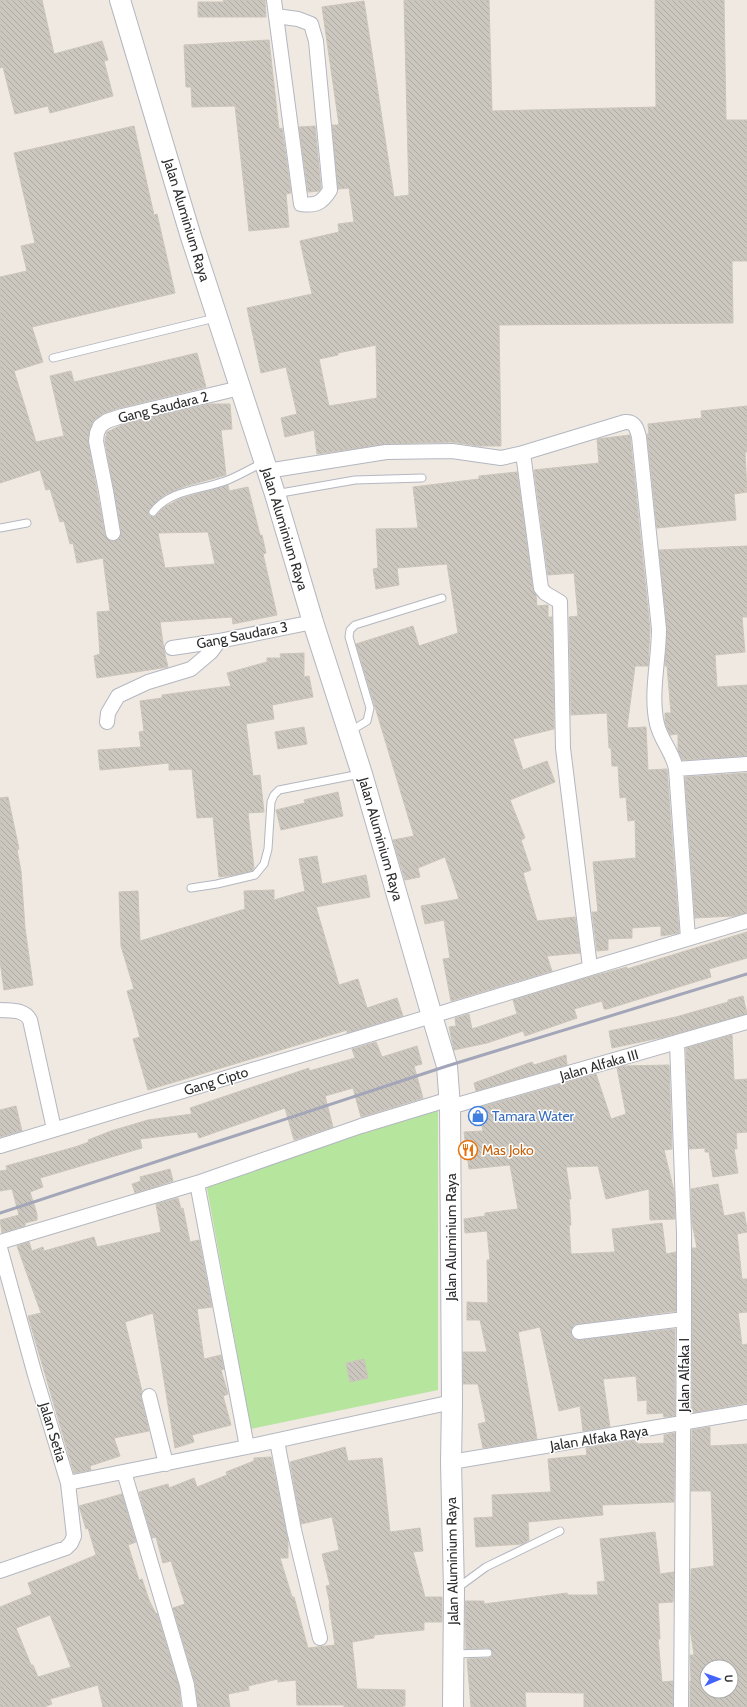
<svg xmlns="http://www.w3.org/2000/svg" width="747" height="1707" font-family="Cabin,sans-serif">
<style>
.green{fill:#b6e59e}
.building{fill:url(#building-back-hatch);stroke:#cbc5ba;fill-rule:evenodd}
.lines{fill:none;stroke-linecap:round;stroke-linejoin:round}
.service-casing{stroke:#b4b7c1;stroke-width:9}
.minor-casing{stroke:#b4b7c1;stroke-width:16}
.secondary-casing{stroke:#b4b7c1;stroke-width:22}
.service{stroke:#fff;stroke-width:7}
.minor{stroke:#fff;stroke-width:14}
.secondary{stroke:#fff;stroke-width:20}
.rail{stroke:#a3a6b8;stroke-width:3}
.labels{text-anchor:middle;stroke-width:3;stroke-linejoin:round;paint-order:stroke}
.street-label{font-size:14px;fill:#2e2e2e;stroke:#fff}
.shop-label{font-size:14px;fill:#366cbe;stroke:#fff;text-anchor:start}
.food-label{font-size:14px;fill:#c56008;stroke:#fff;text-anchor:start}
</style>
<defs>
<pattern id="building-back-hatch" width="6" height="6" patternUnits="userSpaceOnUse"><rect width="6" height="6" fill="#cbc7bf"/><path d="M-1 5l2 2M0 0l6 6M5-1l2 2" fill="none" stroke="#afaba4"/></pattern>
</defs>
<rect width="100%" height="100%" fill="#efe9e1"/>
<path class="green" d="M438,1109V1390L251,1429L206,1183Z"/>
<path class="building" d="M0,0H42L54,54L102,41L108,60L104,61L113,96L50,113L48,106L15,114L3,67L0,68Z
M223,0H265L266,17H198V2H224Z
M404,0H489L492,111L656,107L655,0H724L726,120H747V261H732L733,323L499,325L501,446H479L452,442L386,444L317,454L314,430L285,437L281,418L297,414L286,367L261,373L247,308L312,294L300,241L339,232L338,224L354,222L349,188L338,189L332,125H339L322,7L364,1L394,197L409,195ZM376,345L377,398L329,406L319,359L338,355V353Z
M269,40L279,129L282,128L291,193L286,194L289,227L249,231L235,106L192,107L191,87H186L184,45Z
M134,126L154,215L157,214L175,293L32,327L43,362L14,371L36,442L64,436L50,376L71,371L74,382L197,353L206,387L119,408L102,414L92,423L89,432L88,442L105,535L110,541H114L119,539L121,532L105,441L107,432L124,424L209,404H230L232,429L221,430L226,475L186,486L166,494L157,501L149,509L148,513L150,516L155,517L163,508L179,499L228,485L229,491L248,487L260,535H262L266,553L263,554L277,615L233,624L232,617L160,622L164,650L168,667L97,678L94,656L100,654L97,612L110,611L103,558L77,563L73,543L70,544L64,521L60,522L50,489L46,490L40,470L0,483V277L27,271L21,246L35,243L14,153ZM208,532L215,564L165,568L158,533Z
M315,126L321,188L319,191L308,192L299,127Z
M747,406V452H745L747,492L734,494L736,520L657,528L647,434H649L648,424L702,418L701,411Z
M630,435L650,629L648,666H635L627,728L646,727L648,770L667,769L679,933L661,936V926L632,928V938L608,939V950L597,951L592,912H598L593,862L636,858L635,820L628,821L626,797L620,798L618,766H612L611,748H609L607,713L571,715L569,617L578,616L574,573L548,575L534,470L599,463L597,439Z
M517,472L533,589L536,595L537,606L548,605V617H552L554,729L513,739L523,770L547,761L555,782L510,800L525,838L521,840L531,870L523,873L537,921L575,917L580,953L547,956L552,971L451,1001L443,959L450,958L444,920L425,924L421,906L459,899L445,857L418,868L420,877L405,880L393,840L414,836L356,644L413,626L419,646L458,633L447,564L397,568L399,585L376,589L373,569L378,568L376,529L418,528L413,487L479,479V476Z
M747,546V617H742L745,652L715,655L717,687L747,685V756L682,760L678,750V734L670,735L665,723V713H671L667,666H665L667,628L659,550Z
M304,653V677L309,676L313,697L272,705L274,719L246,724L253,776L260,775L264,812L248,813L254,868L252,871L234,875L219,877L213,817L197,818L192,769L169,770V763L100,770L98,750L141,747L139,732L144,731L140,701L162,698V695L231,686L227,673L267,662V658H281L280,654Z
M304,727L307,744L278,749L275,732Z
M747,773V913L733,916L695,918L685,777Z
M338,792L343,816L281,830L276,810L305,803L304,800Z
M8,797L19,849L17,850L21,871L25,928L33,985L4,990L0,961V798Z
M317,856L322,884L366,875L370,897L316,907L339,985L358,979L367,1008L397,998L403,1016L347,1033V1030L148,1090L133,1039L140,1037L127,991L134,989L121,946L119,892L138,891L140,941L245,909L244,891L274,890V900L305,891L299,859Z
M747,932V958L709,969L711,977L607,1009H604L602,1001L574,1009L577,1018L525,1036L523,1031L487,1043L454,1050L449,1027L456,1026L455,1018L469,1014L472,1029L517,1014L513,1000L586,978L627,967V969Z
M743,996L747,1014L664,1037L612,1048L609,1031L676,1017L728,1002V1000Z
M732,1035L734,1080L747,1079V1132L736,1133L737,1149H734L738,1173L713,1177L709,1152H705V1148L689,1149L686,1048Z
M376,1042L382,1057L417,1046L422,1064L414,1066L423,1098L361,1117L353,1088L325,1096L333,1127L294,1140L285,1108L199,1138L197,1132L140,1139L142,1148L40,1178L43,1187L30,1192L37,1214V1220L25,1223V1226L2,1233L0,1220L19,1215L12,1189L0,1191V1171L7,1170L6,1166L75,1147L89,1142L88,1140L111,1131L148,1120L192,1114L190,1108L309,1068V1071L355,1058L352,1049Z
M566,1055L567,1065L476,1091L474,1083L532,1062L534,1065Z
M669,1065L672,1149L664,1150L674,1191L675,1219L650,1220L649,1189L606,1199L598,1166L566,1167L571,1199H569L571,1225H569L571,1254L615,1252L612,1229L662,1223L666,1254L676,1252V1311L578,1324L574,1325L571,1333L572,1337L580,1340L675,1329V1416L664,1417L663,1413L647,1414V1400L638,1401L636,1376L603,1379L610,1427L583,1431L580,1406L559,1411L540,1327L518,1332L537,1439L483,1448L478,1424L486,1422L478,1384H463V1352H487L480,1320H467V1302L488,1303L487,1260H490L487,1231L465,1233L464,1219L485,1216V1213L518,1209L510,1165L469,1169L464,1132L483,1131L478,1108L596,1074L611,1119L626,1114L617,1068L623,1066Z
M16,1106L22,1131L0,1137V1110Z
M170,1169L173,1181L135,1193L132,1184L141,1181L140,1177Z
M718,1184L724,1216L744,1212L747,1229V1232L737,1234L742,1279H747V1312L738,1313L742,1345L747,1344V1403L692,1413V1248H697L692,1223L691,1189Z
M178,1198L181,1209L183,1208L190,1242L199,1240L212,1307L197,1309L204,1359L221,1355L224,1369L221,1370L228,1394L223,1396L231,1425L192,1435L194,1442L175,1448L153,1313L125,1322L142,1391L141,1398L149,1431L114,1438L120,1456L90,1466L91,1470L74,1473L28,1316L41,1313L17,1246L29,1242L32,1251L43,1247L44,1251L94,1237L97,1247L161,1232L156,1204Z
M364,1359L368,1378L350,1382L346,1363Z
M710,1427V1446L747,1444V1707H690V1681H691L690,1655H694L690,1628L691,1569L714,1566L711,1491H691L692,1430ZM707,1667H731V1691H707Z
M675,1433L674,1502L602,1505L603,1515L528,1522L529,1540L523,1544L476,1547L474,1518L493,1517L492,1495L551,1492L548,1459L587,1455L586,1448L628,1441L637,1440V1444L664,1443V1435Z
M345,1447L348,1461L382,1458L390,1532L420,1528L423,1551L413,1552L425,1597H442V1622H424V1630L374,1635V1638L352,1642L357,1689L405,1690V1706H402V1707H344V1705H297L296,1680L278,1682V1679L248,1686L249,1690L228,1694L230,1707H198L195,1683L173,1608L185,1604L171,1561L163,1563L156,1537L152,1538L139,1492L168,1484L169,1488L194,1478L197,1487L227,1475L226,1472L254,1461V1458L271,1457L288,1540V1558H280L292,1597H294L308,1648L335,1645L329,1604H330L326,1586L330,1585L322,1554L339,1550L332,1517L301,1524L290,1462Z
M122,1494L136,1542L128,1545L139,1580L142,1579L149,1600L156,1614L157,1613L179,1687L181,1707H103L98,1685L50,1699L52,1704L44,1707H0V1607L32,1594L28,1583L96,1555L88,1528L86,1529L79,1506ZM50,1615L71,1667L38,1677L33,1665H31L16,1628Z
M655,1532L660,1574L674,1572L673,1602L658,1603L660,1639H658L662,1682L673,1681V1707H584V1693L525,1692L526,1707H471L467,1659L489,1658L492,1656L493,1652L488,1648L466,1649L465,1601H484V1604L567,1593L568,1595H598L597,1582L605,1581L600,1539Z"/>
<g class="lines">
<g class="service-casing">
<path id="service" d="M53,358L215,318
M275,494L355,480L422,478
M153,512C170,489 203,490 228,480C240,475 252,468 264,462
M0,528L27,523
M349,732L367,721L370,708L349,637L350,630L355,625L442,598
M191,888L217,884L255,875L264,864L268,849L271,802L274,795L279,790L360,774
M456,1589L486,1567L560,1531
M454,1654L488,1653"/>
</g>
<g class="minor-casing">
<path id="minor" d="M274,0L276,16L301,204C316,206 322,203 330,190L316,41L311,24L298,19L276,16
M267,471L386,452L452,451L501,458L523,453
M113,533L106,491L96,441L97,433L100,426L107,421L122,416L240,388
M172,648L219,641L313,622
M107,722L108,713L118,696L148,682L191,669L211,652L219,641
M676,769L747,764
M590,967L563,748L560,602L545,593L541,588L523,453L625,422C635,421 637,429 639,437L659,629C659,660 650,694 657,724C661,741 673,752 676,769L688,938
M0,1010C11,1011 24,1009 30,1020L54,1129
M677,1042L684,1234V1319L681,1707
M450,1107L747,1022
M0,1146L747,921
M197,1183L247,1447
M0,1242L197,1183L361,1126L450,1099
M0,1248L35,1375L68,1483L74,1536L71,1543L66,1548L0,1571
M579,1332L684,1319
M149,1396L166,1464
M277,1441L294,1530L320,1638
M451,1462L747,1412
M124,1472L187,1685L190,1707
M68,1483L247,1447L452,1402"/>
</g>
<g class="secondary-casing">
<path id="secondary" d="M120,0L191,237L275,494L313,622L362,774L432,1016L447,1066L450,1107L452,1402L451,1462L454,1590L453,1707"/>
</g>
<use href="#service" class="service"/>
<use href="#minor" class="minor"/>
<use href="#secondary" class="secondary"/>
<path class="rail" d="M0,1213L447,1066L747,974"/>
</g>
<defs>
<g id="shop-ring" transform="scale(1)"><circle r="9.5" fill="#fff" stroke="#3f7fe0" stroke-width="1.5"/><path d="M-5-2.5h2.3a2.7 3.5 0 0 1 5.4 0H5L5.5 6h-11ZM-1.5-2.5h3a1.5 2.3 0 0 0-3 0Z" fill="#3f7fe0"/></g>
<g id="restaurant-ring" transform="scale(1)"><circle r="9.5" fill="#fff" stroke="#e8710a" stroke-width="1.5"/><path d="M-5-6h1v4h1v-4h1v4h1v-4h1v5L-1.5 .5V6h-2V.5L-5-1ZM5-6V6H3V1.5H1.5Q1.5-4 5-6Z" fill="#e8710a"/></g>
</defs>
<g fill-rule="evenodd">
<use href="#shop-ring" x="478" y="1116"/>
<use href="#restaurant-ring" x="468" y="1150"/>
</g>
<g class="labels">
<g class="street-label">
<text transform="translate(187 220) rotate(73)" y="5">Jalan Aluminium Raya</text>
<text transform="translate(163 407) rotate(-14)" y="5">Gang Saudara 2</text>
<text transform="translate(285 529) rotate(73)" y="5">Jalan Aluminium Raya</text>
<text transform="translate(242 635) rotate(-11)" y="5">Gang Saudara 3</text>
<text transform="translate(381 839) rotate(74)" y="5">Jalan Aluminium Raya</text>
<text transform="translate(599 1065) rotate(-16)" y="5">Jalan Alfaka III</text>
<text transform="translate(216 1081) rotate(-17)" y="5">Gang Cipto</text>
<text transform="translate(451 1237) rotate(-90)" y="5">Jalan Aluminium Raya</text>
<text transform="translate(684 1375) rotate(-90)" y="5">Jalan Alfaka I</text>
<text transform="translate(53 1432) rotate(73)" y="5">Jalan Setia</text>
<text transform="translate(599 1438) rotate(-9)" y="5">Jalan Alfaka Raya</text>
<text transform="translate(452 1561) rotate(-91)" y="5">Jalan Aluminium Raya</text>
</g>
<g class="shop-label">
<text x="492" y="1121">Tamara Water</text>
</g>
<g class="food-label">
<text x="482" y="1155">Mas Joko</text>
</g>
</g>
<g transform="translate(719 1679) rotate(88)"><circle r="19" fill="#ffffff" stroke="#ababab"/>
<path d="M0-3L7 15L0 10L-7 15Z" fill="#4264fb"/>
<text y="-6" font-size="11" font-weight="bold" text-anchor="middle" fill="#2e2e2e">U</text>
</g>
</svg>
